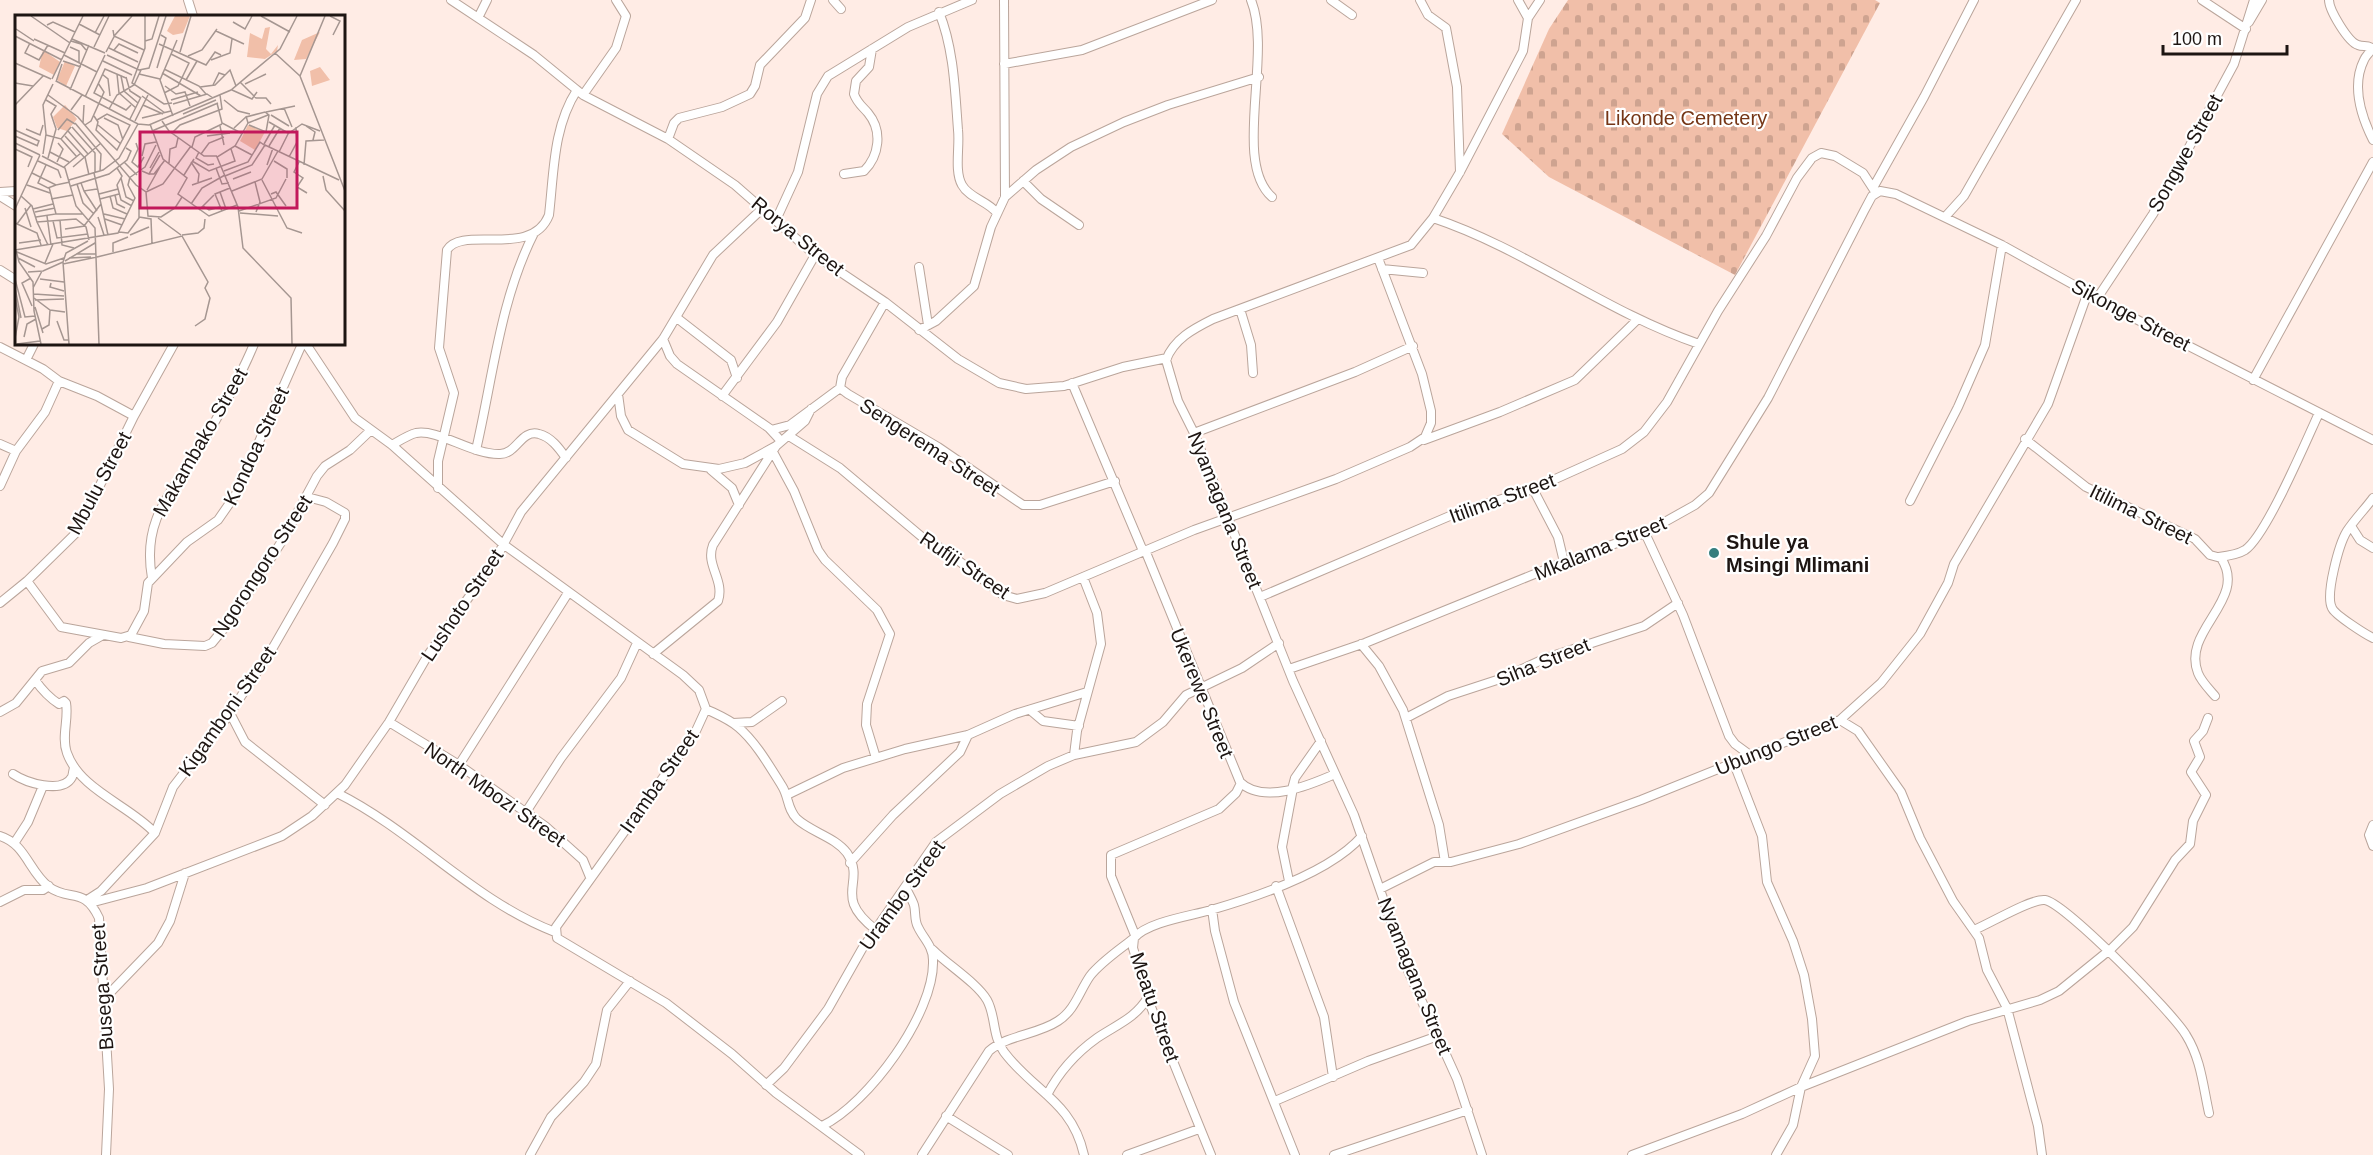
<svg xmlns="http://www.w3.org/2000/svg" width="2373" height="1155" font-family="Arial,sans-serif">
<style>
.cemetery{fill:url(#cemetery-stones)}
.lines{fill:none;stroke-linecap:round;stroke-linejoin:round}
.street-casing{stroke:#baa59b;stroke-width:10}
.street{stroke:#fff;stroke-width:8}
.poi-dot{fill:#357e7e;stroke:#fff;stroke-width:2}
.labels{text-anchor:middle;stroke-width:4.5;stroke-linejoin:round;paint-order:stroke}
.park-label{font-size:20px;fill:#753616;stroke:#fff}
.street-label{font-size:20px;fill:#1d1512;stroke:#fff}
.poi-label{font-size:20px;font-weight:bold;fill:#1d1512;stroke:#fff;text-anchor:start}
.inset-road{fill:none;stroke:#a59691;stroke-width:1.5}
.view{fill:#c2185b;fill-opacity:0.15;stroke:#c2185b;stroke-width:3}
.inset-edge{fill:none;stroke:#1d1512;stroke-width:3}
</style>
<defs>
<pattern id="cemetery-stones" width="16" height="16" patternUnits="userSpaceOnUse" patternTransform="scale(1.5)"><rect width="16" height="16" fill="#f1bfa9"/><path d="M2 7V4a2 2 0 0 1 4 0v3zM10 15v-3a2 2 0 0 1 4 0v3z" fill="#cea390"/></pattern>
</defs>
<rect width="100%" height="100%" fill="#ffece5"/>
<path class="cemetery" d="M1568,0H1875L1880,3L1735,275L1549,177L1502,134L1549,29Z"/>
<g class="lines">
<g class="street-casing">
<path id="street" d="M188,0L193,16
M451,0L534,55L583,95L668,139L735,185L815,255L885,302L958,359L999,383L1026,389L1064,386L1123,367L1167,358
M833,0L841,9
M1004,0L1005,197
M1251,0C1273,54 1232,162 1272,197
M1331,0L1352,15
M1420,0L1428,15L1446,28L1457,87L1460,172
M2202,0L2246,29
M2329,0C2329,10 2348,42 2358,45C2363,47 2367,45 2372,48C2370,53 2366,55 2364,60C2351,86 2361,116 2373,140
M939,12C954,49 955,91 958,130C960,146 954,171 962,185C969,198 988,201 997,213
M478,18L487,0
M1528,18L1540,0
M2249,22L2262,0
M1004,64L1082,50L1212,0
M583,95L616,48L626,16L616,0
M668,139L674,123L679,118L722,107L750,94L755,86L760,65L805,18L811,0
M844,174L864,171C879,156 883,131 868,113C863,107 857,103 854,94L856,81L869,67L872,49
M1023,181L1041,199L1079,225
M1874,186L1924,97L1974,0
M0,192L16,191
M0,196L16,206
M1945,217L1964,196L2076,0
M1433,218C1526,249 1605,312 1699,344
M776,220L798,172L817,94L828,76L908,27L972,0
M919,267L928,325
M1382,269L1423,273
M0,270L16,280
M2098,297L2153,214L2234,64L2254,0
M885,302L842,377L840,388L848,394L938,447L1023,505H1040L1115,481
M1240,309L1251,345L1253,373
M677,318L731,360L737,378
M919,330L936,321L974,286L991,227L1005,197L1036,170L1071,147L1124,122L1168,105L1259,77
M663,339L670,356L677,364L769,428L781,441
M306,344L355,418L392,445L503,544L683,675L699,690L706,709L695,733L556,927L557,938L666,1003L732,1054L776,1093L860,1155
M0,347L43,369L59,381L97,396L134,416
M26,360L34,344
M2253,380L2373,162
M1072,383L1143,551
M618,394L621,416L628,430L683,464L719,469L745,463L776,446
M722,396L777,322L815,255
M771,430L790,425L840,388
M1194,433L1355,372L1413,346
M789,436L840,468L922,537L946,551L1003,595L1017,599L1045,593L1194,530L1336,479L1410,447L1425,437L1431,423V411L1422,374L1378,258
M2025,439L2086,487L2195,539L2210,555L2221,558C2249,600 2181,630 2198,673C2201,681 2209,689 2215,696
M1424,440L1500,412L1575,380L1637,320
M0,444L16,451
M392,445C399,441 408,435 416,433C439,429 472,455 500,454C517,454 521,429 539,434C551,437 559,448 566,458
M476,450C493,377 500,300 534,233
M774,454L794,491L818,550L825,560L877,610L890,634L867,704L866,725L876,758
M711,470L732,488L739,505
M0,486L16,451L45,412L59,381
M438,488V461L454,393L439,348L447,250C462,225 532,259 549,215C554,172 553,127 577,90
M1533,489L1558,537L1564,562
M2373,498C2365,509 2354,520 2347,531C2339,544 2325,595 2332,608C2335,615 2365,634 2373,638
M1910,501L1958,407L1985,345L2002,245
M2351,526L2360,540L2373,548
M1645,533L1683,615L1729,736L1735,744L1750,755
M1145,550L1240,782C1263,805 1310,785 1335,774
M2218,557C2227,556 2237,555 2245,550C2266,536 2306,441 2319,413
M152,578C141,516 175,490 204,441C222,409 240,378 254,344
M27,581L61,627L121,638L131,635L144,611L148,583L187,542L218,520L236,494L302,344
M1260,597L1452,515L1533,489L1622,449L1644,432L1667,402L1718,311L1766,236L1797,178L1812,158L1821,153L1835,156L1863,173L1876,193
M0,603L27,581L77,532L134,416L174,344
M129,637L164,644L205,646L212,643L230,621L282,541L317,476L325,466L350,450L371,430
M1361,644L1379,666L1403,710L1439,825L1445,862
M653,654L718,601C725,580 705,565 713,545L776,446L805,421L811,409
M1289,669L1365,643L1564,562L1645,533L1695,505L1709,493L1768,398L1864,211L1872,196L1880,191L1896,194L2002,245L2126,314L2373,440
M35,680C42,690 48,697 59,704L64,701L66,703C69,719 61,737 67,753C80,790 129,805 155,833
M706,709C716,714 729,719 738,727C756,742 770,767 782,786C789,797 787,809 797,819C811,832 835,837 847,853C867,884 831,895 876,930
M1030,710L1043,721L1079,726
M0,712L16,703L42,671L69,663L89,643L103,635
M230,713L245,742L325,805
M1406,718L1448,696L1500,679L1546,658L1644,626L1678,603
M1840,720L1858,731L1901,792L1920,838L1953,901L1979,938L1987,970L2007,1008L2038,1126L2042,1155
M389,722L459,765L545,826L583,860L590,877
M733,723L752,722L782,701
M1074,755L1077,731L1101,644L1097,613L1083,577
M1733,761L1762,836L1767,882L1793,941L1804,975L1812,1019L1815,1056L1801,1087L1793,1125L1776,1155
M459,765L568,593
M13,774C25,782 62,795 72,777C73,774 73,771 74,768
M1292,789L1295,778L1321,741
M337,793C415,832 474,901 555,932
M787,795L843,768L905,749L968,735L1015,714L1087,692
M526,812L561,758L621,678L637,643
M2373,825L2369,835L2373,846
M0,836C26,844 29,872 49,887C70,902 84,886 99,918L109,1089L106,1155
M15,842L28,822L43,786
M850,863L893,815L960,752L968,735
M1289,881L1282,847L1293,788
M1276,886L1324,1017L1333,1077
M1380,889L1434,862H1451L1519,844L1641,800L1840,720L1881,683L1920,634L1948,583L1954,564L2048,404L2088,292
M87,900L101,891L155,833L173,787L228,716L271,651L333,543L345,519V513L326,502L307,497
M0,902L24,890H43L49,886
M90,903L147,888L282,836L312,816L345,785L389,722L428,655L495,560L521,512L663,339L713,255L763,208
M1212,909L1215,931L1234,1002L1295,1155
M1974,930C1989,924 2032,898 2045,900C2065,903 2174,1014 2186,1035C2201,1059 2203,1086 2209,1113
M1135,935L1111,876V855L1219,809L1236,793L1241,783
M933,950C948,965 977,983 987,1000C996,1016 992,1036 1004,1052C1034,1092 1072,1101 1084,1155
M104,999L158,943L170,921L185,873
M766,1085L784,1068L828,1009L862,949L936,842L1000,794L1048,766L1074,755L1136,742L1163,722L1186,695L1242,668L1279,643
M1047,1095C1059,1072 1076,1053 1097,1038C1116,1025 1136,1018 1148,997
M1275,1101L1368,1061L1438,1036
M946,1116L1008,1155
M822,1126C868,1104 935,1013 933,960C933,946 923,938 918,927C914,920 916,912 914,905C912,899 908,893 906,888
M530,1155L551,1117L584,1082L596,1064L607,1010L630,981
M922,1155L989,1051C1007,1035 1037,1035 1058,1021C1075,1010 1079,992 1090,976C1101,962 1119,950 1133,939
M1127,1155L1199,1129
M1211,1155L1151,1007L1133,948L1134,938C1147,922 1190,916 1211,910C1256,897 1331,872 1362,836
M1334,1155L1468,1110
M1482,1155L1457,1079L1409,973L1354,815L1293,681L1194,433L1178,401L1166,360C1174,339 1193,329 1213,319L1411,245L1433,218L1460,172L1523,51L1528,18L1518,0
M1632,1155L1742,1114L1801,1087L1968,1021L2040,1000L2059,991L2112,948L2133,927L2175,860L2190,844L2193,821L2206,795L2191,772L2200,757L2194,741L2203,731L2208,718"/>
</g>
<use href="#street" class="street"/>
</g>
<circle class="poi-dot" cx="1714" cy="553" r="6"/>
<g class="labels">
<g class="park-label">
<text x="1686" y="125">Likonde Cemetery</text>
</g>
<g class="street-label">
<text transform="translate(2185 153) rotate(-61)" y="7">Songwe Street</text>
<text transform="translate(798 236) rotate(39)" y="7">Rorya Street</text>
<text transform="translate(2131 315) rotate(28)" y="7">Sikonge Street</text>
<text transform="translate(200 442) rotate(-60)" y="7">Makambako Street</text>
<text transform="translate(256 446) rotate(-65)" y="7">Kondoa Street</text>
<text transform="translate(930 447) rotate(33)" y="7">Sengerema Street</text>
<text transform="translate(99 483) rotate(-62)" y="7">Mbulu Street</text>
<text transform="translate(1502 498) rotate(-20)" y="7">Itilima Street</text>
<text transform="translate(1225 510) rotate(68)" y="7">Nyamagana Street</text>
<text transform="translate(2141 514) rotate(26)" y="7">Itilima Street</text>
<text transform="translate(1600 548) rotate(-22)" y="7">Mkalama Street</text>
<text transform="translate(965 565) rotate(34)" y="7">Rufiji Street</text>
<text transform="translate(262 566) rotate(-57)" y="7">Ngorongoro Street</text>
<text transform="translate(462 605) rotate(-56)" y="7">Lushoto Street</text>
<text transform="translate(1543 662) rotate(-22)" y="7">Siha Street</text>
<text transform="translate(1202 693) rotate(68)" y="7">Ukerewe Street</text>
<text transform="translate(227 711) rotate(-55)" y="7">Kigamboni Street</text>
<text transform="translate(1776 745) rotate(-22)" y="7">Ubungo Street</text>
<text transform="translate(659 781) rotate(-55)" y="7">Iramba Street</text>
<text transform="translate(495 794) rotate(35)" y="7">North Mbozi Street</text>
<text transform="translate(902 895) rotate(-54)" y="7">Urambo Street</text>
<text transform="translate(1415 976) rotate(68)" y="7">Nyamagana Street</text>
<text transform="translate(102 987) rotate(-94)" y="7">Busega Street</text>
<text transform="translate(1155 1007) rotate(71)" y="7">Meatu Street</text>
</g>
<g class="poi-label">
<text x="1726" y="549">Shule ya<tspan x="1726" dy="23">Msingi Mlimani</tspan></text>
</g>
</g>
<g transform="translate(15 15)">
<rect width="330" height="330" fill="#ffece5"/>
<path d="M160,1H175L168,18L158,20L152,16ZM255,12L251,34L256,39L263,30L262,36L250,44L232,42L235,18L247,24L250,13ZM305,17L291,44L279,45L287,25ZM305,52L315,65L297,71L295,56Z" fill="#f1bfa9"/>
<path d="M233,110L250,117L240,135L225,126Z" fill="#f1bfa9"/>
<path d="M28,35L45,47L39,60L24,52ZM50,46L60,51L51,71L42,65ZM50,90L62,104L52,116L42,113L38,102Z" fill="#f1bfa9"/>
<path class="inset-road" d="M16,1L55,28M130,1V33L117,68L149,89L157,88M246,1L275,17M310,1L285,61L330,176M315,1L325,6L318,20M218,7L230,14L237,1M64,9L85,20M32,10L38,7L60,17M1,14L19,26M98,15L99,21L129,35M201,16L229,29M80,18L89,1M0,21L47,45M19,24L50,38M57,24L90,38M56,26L66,29L71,35M130,26L137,24L144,1M15,28L10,38L24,45L33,30M144,29L191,50L200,37L206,40M55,32L64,36V48M79,32L94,1M94,33L123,47M99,35L104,29L123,38M91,37L100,20L117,1M165,37L176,1M260,38L285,61M49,40L82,57M92,40L124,55L134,53L151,1M173,41L187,35L202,14M196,45L215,38L217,24M48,46L66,52M88,46L117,60M0,48L36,64M142,53L151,23L146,20M149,54L184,71L191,79M147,58L186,81M87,59L93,64L95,81M102,59L104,78L121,93M124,59L145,64M106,61L109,76L123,88M111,62L115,76L126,83M111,63L90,54L79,78L111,95L116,90M37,64L68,1M171,65L182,46M41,66L123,109L134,110L216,75L265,34L282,1M41,67L47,49M225,67L241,83H251L256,89M0,68L18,71M230,69L251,59M198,70L204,58L210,60M150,71L161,79L170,77L175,91M185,72L200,70L215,55L221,71M55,75L74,30M217,75L237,84L242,77M149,78L163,71L174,48L156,39M33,80L63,102L121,170L131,177L133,201L146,202L160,193L167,182M127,81L150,98M70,82L90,40M31,85L41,91L36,99L41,114L33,143M156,85L183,77M209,85L223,96L235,99M202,88L207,108L226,118M158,89L192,79L198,83M0,90L28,61M128,90L148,99M269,93L277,112M94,94L102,80L119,70L126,55M56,95L67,80M251,97L280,91M168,99L201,85M256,100L274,111M79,101L83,107L81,115L102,135L115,110L92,99L82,105M158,101L145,65L162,25M231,101L233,108L220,131L202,142L223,192L228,233L276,283L277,329M89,103L103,110L108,125M127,103L156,96M115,104L126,82M120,106L133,80M147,106L154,116L189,141H202M254,107L273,118M60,108L86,139L85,156M68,108L69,90M233,108L253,100M135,109L148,144L172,163L163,179L194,201L222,190M70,110L76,106L89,77L83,68M83,110L106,129M205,111L209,130M291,111L300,117L298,125M57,112L80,138V158M219,113L231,102L250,97L254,100L251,117L234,110M11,114L25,120L28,110M0,115L24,126L22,131M43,115L52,104L60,109M53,116L73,139M137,116L203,88M157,118L165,110L207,94L205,80M274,118L287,109L305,116M31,120L46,124L56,112M0,121L23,131M50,121L69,142M192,121L215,118M46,124L62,142M0,128L25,140M121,128L123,134L117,147L123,152L129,142M249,129L260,110M220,131L237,140M254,131L265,113M177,132L180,122L207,109M0,134L17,142L13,152M35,137L54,147M184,137L181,143L193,150L199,149M264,137L274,117M28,139L31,119L28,90L38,69M186,139L194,128L209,122M27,141L50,153L61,191L80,213L84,329M127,141L130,129L141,127M70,142L74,160M274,142L282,127L281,112M23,146L43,155L46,163M177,146L194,156L220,146L216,134M259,146L272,154V163M42,147L48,134L43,128M109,147L122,160M176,147L184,159L183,167M284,147L279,157L288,163L282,172L292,178M154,148L155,134L161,132L163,123M31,150L23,168L33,173L41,170M252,150L258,133M289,150L291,126L309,125M49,152L66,138M58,152L86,128M102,153L107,161L102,170L106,185L117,191M135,153L144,137M201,153L207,169L214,168M127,156L134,159L145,140M209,156L233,147L245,127L249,130M17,158L41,170L55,167M79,158L93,220M134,159H139L150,145M169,160L179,144M210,161L237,150L250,130L324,165M308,161L311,175L330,196M106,163L111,182L119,186M114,163L130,152L141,130M218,164L236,157M54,165L88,155L104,143L123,109M247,165L272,213L287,218M240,167L245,187L241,197M66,168L69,176L82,174M62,169L68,188L79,199M12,170L35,178M177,170L197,163M56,171L94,159L112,145L116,136L111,133M132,175L146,150M69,176L82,196M217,176L247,164L263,136M131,177L148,169L176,131M205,177L211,194M84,179L103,174M256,179L261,177L271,191M100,180L102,189L110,193M6,181L17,191L22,207L61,204L71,212L74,225M95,181L98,193L112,199M36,184L58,180M85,184L104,179M176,189L187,173L210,160M188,191L194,195L205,192M10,193L16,212M0,194L25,140M18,194L38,189M184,195L199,180M207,196L200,179L215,173M224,196L261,183L271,164M20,197L40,193M225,198L263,201M40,199H68M89,199L110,204M32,201L36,230M21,202L41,199L34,172M83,202L89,220M124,202L136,204L137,228M143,203L166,220M90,204L107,210M45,205L47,230L59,233M38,206L42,223L73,219M22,207L33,230M0,208L22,218L26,230M2,209L16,190M69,211L86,189M50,214L70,211M104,217L113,218L124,203V172M115,220L134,212M167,220L183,218L189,213L190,204M4,228L26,225M0,235L103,218L120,183L113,170L115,162M1,235L4,247L18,267L19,296L26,329M2,237L31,249L49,243M98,237V228L113,222M61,239H81M82,242L167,221L193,267L190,273L195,283L190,304L180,311M3,243L20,252M54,243L76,242M50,246L80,228M30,248L38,229M48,249L82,242M13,257L28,256L48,247M16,263L7,268L17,291M0,264L10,302L20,301M25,264L49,267M36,268L35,272L49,276M0,273L6,303M18,273L27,256M19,279L49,281M0,282L4,302L0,323M19,283L35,295L50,297M20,285L49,284M20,292L28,318M42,306L49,325H54M27,314L34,310L35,295M9,322L12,309L21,304M2,329L25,326M54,329L48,247L51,238L73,226"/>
<path class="view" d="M125,117H282V193H125Z"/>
<rect width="330" height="330" class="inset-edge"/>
</g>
<path d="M2163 45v9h124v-9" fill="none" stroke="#1d1512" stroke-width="3"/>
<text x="2172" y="45" font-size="18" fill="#1d1512" stroke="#ffffff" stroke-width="4.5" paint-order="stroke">100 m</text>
</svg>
